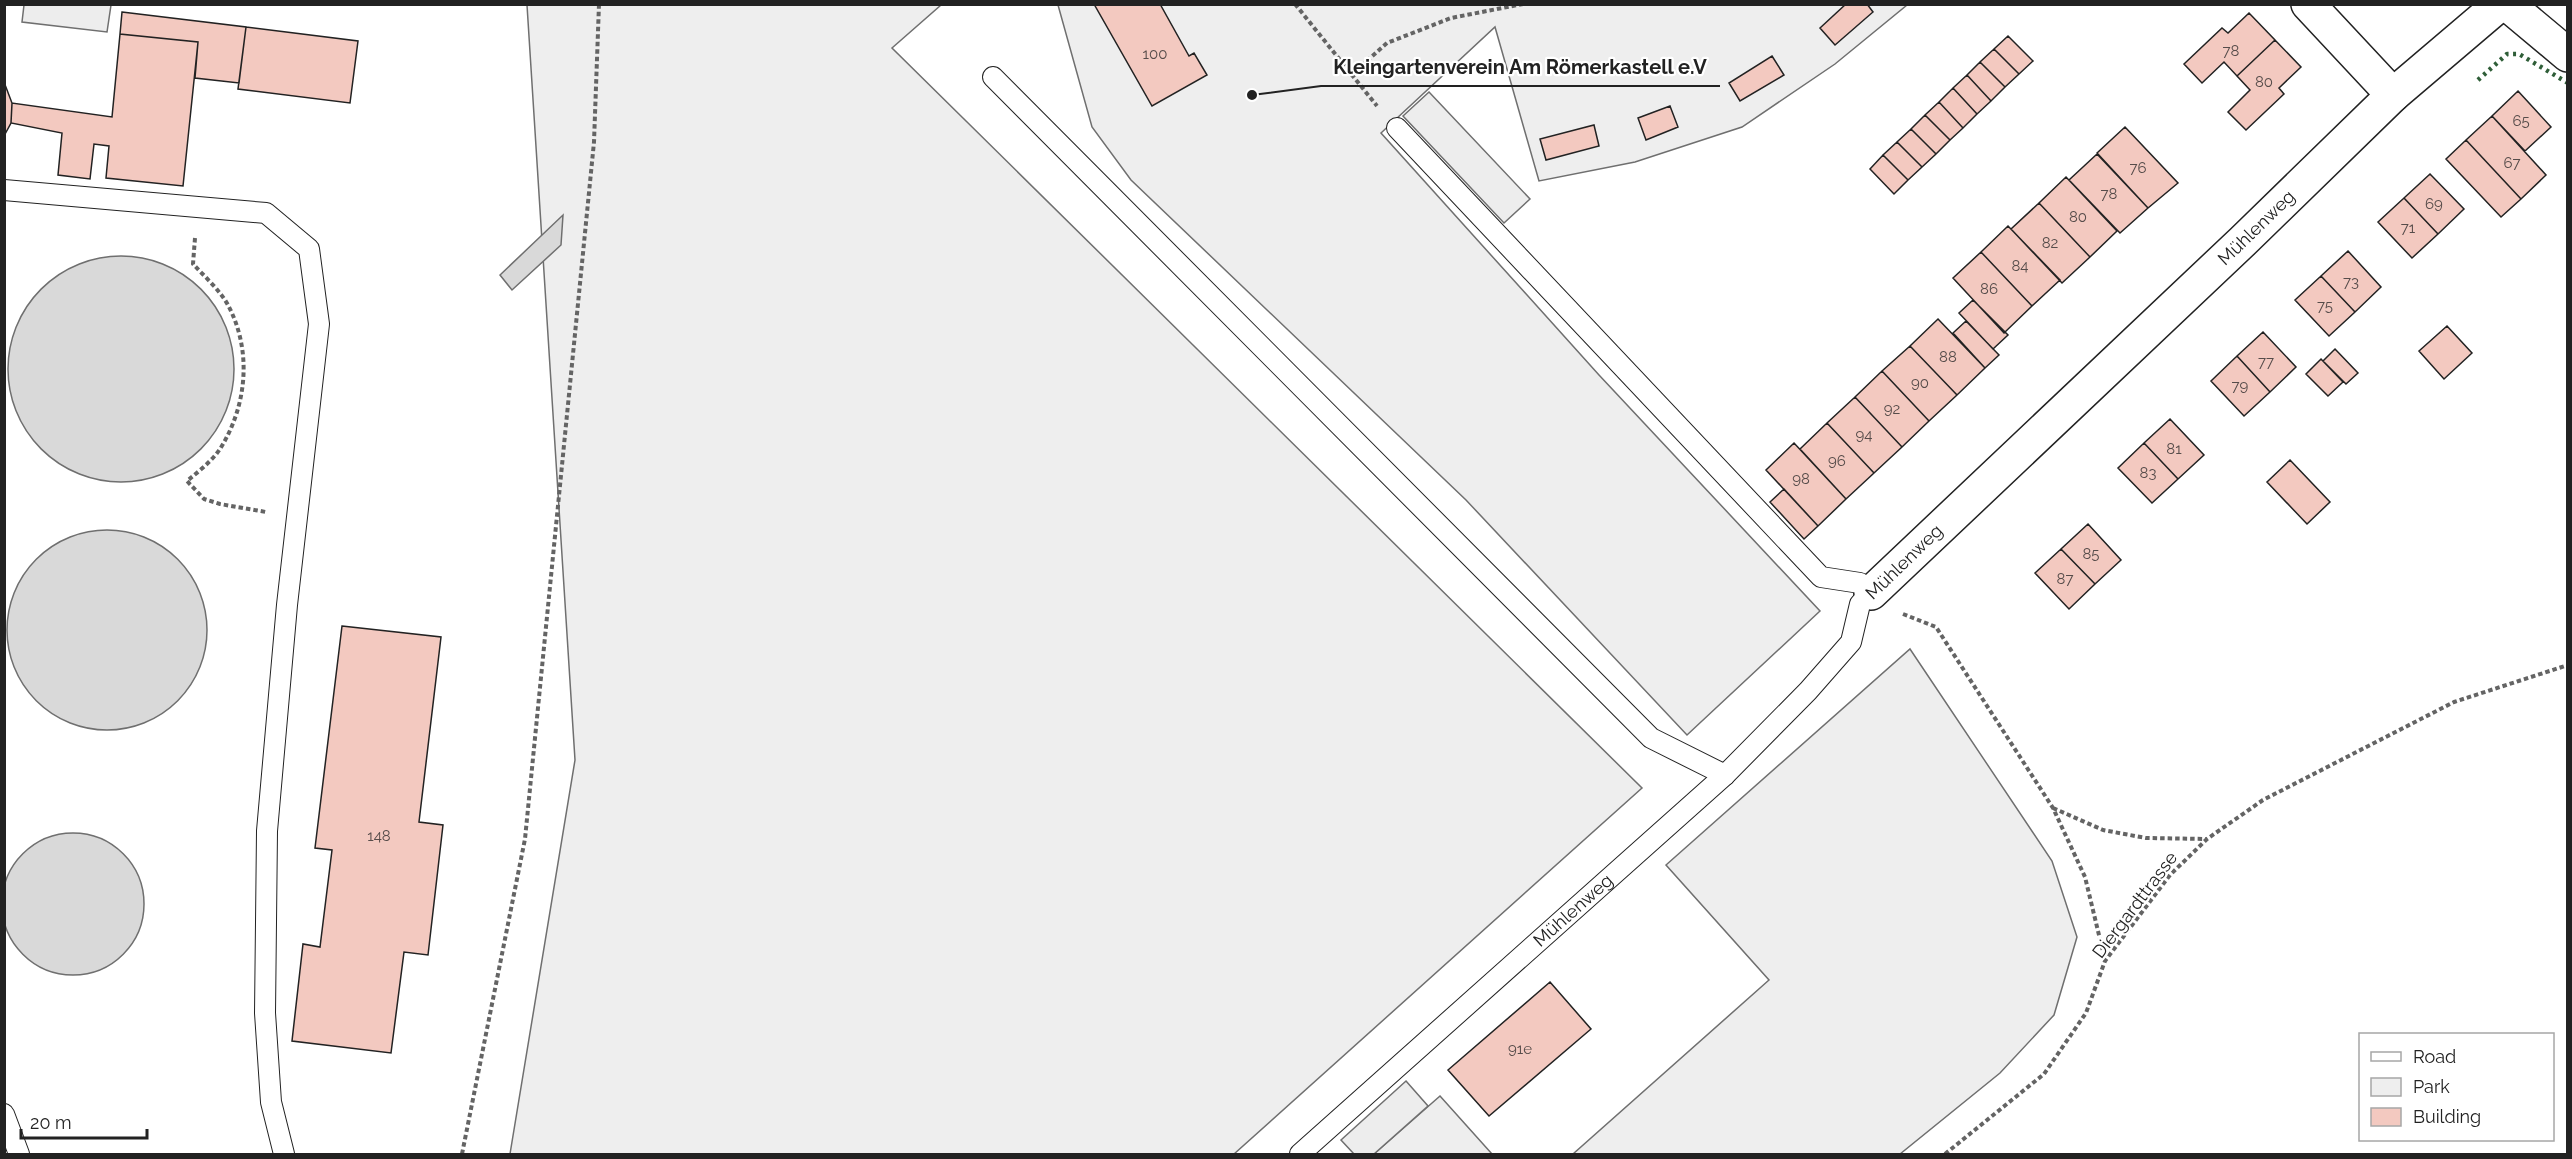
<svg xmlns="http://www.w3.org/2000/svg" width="2572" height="1159" font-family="Raleway,sans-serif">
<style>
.green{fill:#eee;stroke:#6f6f6f;stroke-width:1.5}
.parking{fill:#ededed;stroke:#6f6f6f;stroke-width:1.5}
.water{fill:#d9d9d9;stroke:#6f6f6f;stroke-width:1.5}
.building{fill:#f3c9c0;stroke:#222;stroke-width:1.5}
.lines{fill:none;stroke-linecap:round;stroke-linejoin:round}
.service-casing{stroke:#222;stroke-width:22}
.minor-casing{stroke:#222;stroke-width:36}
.path{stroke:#646464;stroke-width:4;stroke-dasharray:4.5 3;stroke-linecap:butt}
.service{stroke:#fff;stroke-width:20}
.minor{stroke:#fff;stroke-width:33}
.hedge{stroke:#2f5e38;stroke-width:4.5;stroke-dasharray:3 4.5;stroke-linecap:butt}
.labels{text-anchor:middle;stroke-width:4.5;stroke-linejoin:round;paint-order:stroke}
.number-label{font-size:15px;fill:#564c4a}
.street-label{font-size:18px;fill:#222;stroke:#fff}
.leader{fill:none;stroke:#222;stroke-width:2}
.callout-dot{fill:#222;stroke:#fff;stroke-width:2}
.callout-label{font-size:20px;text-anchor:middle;font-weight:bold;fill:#222;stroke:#fff;stroke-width:4.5;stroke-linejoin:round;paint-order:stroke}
</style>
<rect width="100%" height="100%" fill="#fff"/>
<path class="green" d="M527,5H941L892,48L1642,788L1234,1154H510L575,760Z
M1058,5H1907L1835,64L1742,127L1635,162L1539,181L1495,27L1381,133L1599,375L1820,611L1687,735L1466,500L1131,180L1092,127Z
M1910,649L2052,861L2077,937L2054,1015L2000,1073L1900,1154H1573L1769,980L1666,865Z
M1440,1096L1492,1154H1374Z"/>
<path class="parking" d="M24,5H111L107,32L22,22Z
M1429,92L1530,199L1504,223L1403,116Z
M1406,1081L1428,1106L1374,1154H1354L1341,1140Z"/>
<path class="water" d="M563,215L561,245L512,290L500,275Z
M8 369a113 113 0 1 1 226 0a113 113 0 1 1-226 0Z
M7 630a100 100 0 1 1 200 0a100 100 0 1 1-200 0Z
M2 904a71 71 0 1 1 142 0a71 71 0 1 1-142 0Z"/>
<path class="building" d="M1094,4H1160L1189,56L1194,53L1207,75L1152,106Z
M1846,4H1867L1873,12L1835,45L1820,28Z
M122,12L246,27L239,83L195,78L198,42L120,34Z
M2249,13L2275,40L2237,76L2224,62L2202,83L2184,64L2222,28L2228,33Z
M246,27L358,41L350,103L238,89Z
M120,34L198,42L183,186L106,178L109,146L94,144L90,179L58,175L62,133L11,123L12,103L112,117Z
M2008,36L2033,61L2019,74L1994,49Z
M2275,40L2301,67L2279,88L2284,94L2246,130L2228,112L2250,90L2237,76Z
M1994,49L2019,74L2005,87L1980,62Z
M1772,56L1784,75L1740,101L1729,83Z
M1980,62L2005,87L1991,101L1967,75Z
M1967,75L1991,101L1977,114L1953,88Z
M4,82L12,103L11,123L4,136Z
M1953,88L1977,114L1963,128L1939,102Z
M2518,91L2551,127L2525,151L2492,116Z
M1939,102L1963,128L1950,140L1925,115Z
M1670,106L1678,127L1646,140L1638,118Z
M1925,115L1950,140L1936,154L1911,129Z
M2492,116L2546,175L2521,199L2466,140Z
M1594,125L1599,146L1546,160L1540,139Z
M2125,127L2178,183L2148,208L2097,153Z
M1911,129L1936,154L1922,167L1897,142Z
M2466,140L2521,199L2501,217L2446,159Z
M1897,142L1922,167L1908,180L1883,155Z
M2097,154L2148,208L2120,233L2069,180Z
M1883,155L1908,180L1894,194L1870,169Z
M2430,174L2464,209L2438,234L2404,198Z
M2066,177L2117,231L2090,257L2039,203Z
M2404,198L2438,234L2412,258L2378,222Z
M2039,203L2090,257L2062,283L2011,229Z
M2008,226L2060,280L2032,306L1981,252Z
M2348,251L2381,287L2355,312L2321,276Z
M1981,252L2032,306L2004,333L1953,278Z
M2321,276L2355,312L2329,336L2295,300Z
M1973,300L2008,335L1993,349L1959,313Z
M1938,319L1985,368L1957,395L1910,346Z
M1966,321L1999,355L1985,368L1953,333Z
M2447,326L2472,353L2444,379L2419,351Z
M2263,332L2296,367L2270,392L2237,356Z
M1910,346L1957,395L1929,421L1882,371Z
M2335,349L2358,373L2346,384L2323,361Z
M2237,356L2270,392L2244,416L2211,381Z
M2321,359L2343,382L2328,396L2306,374Z
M1882,371L1929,421L1902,447L1855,397Z
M1855,397L1902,447L1874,473L1827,423Z
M2170,419L2204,455L2178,479L2144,443Z
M1827,423L1874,473L1846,499L1800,449Z
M1794,443L1846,499L1818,526L1766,470Z
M2144,443L2178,479L2152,503L2118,468Z
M2290,460L2330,502L2307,524L2267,482Z
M1784,489L1818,526L1804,539L1770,502Z
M2088,524L2121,560L2095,584L2061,549Z
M2061,549L2095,584L2069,609L2035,573Z
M342,626L441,637L419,822L443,825L428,955L404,952L391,1053L292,1041L303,944L320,947L332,850L315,848Z
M1550,982L1591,1029L1489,1116L1448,1070Z"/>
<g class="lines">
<g class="service-casing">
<g id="service">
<path d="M993,77L1651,738L1725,775"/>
<path d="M4,190L266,213L309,249L319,324L287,605L267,831L265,1013L271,1102L284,1154"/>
<path d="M4,1114L19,1154"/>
<path id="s1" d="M1300,1154L1725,775L1808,691L1851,642L1860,604L1871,593L1860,583L1821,577L1397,128"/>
</g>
</g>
<g class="minor-casing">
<g id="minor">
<path d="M2308,4L2393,95"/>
<path d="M2507,4L2568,55"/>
<path id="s2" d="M1871,593L2243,241L2393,95L2500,4"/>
</g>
</g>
<path class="path" d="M1295,4L1377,106
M1350,76L1387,43L1451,18L1523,4
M195,238L193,264C205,277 221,291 229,307C252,352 247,406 220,449C212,461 198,472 187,481L204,499L220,504L266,512
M1903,614L1936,627L2053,808L2085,877L2105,960
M2053,808L2103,830L2146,838L2206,839
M462,1154L525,839L594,142L599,4
M1945,1154L2044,1074L2086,1013L2105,961L2170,875L2207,839L2263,800L2454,702L2568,665"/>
<use href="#service" class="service"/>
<use href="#minor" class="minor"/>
<path class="hedge" d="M2478,80L2507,54H2519L2568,83"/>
</g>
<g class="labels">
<g class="number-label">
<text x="2231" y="56">78</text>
<text x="1155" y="59">100</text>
<text x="2264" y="87">80</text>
<text x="2521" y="126">65</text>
<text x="2512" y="168">67</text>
<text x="2138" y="173">76</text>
<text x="2109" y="199">78</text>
<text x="2434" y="209">69</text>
<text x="2078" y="222">80</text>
<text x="2408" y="233">71</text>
<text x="2050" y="248">82</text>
<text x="2020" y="271">84</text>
<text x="2351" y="287">73</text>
<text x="1989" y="294">86</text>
<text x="2325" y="311">75</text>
<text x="1948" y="362">88</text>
<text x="2266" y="367">77</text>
<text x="1920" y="388">90</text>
<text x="2240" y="391">79</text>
<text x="1892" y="414">92</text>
<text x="1864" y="440">94</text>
<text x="2174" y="454">81</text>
<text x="1837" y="466">96</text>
<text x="2148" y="478">83</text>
<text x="1801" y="484">98</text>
<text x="2091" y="559">85</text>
<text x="2065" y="584">87</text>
<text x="379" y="841">148</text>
<text x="1520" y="1054">91e</text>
</g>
<g class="street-label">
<text dy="6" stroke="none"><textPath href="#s2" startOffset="531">Mühlenweg</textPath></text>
<text transform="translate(1904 562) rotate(-44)" y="6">Mühlenweg</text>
<text transform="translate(2135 905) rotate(-53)" y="6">Diergardttrasse</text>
<text dy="6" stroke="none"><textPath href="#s1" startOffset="366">Mühlenweg</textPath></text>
</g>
</g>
<path class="leader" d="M1252 95L1321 86H1720"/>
<circle class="callout-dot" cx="1252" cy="95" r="6"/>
<g class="callout-label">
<text x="1520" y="74">Kleingartenverein Am Römerkastell e.V</text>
</g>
<rect width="2572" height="1159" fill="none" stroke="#222222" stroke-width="12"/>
<rect x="2359" y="1033" width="195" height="108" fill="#ffffff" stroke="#a7a7a7" stroke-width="1.5"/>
<rect x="2371" y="1052" width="30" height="9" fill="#ffffff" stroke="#a7a7a7" stroke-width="1.5"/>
<text x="2413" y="1063" font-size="18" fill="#222222">Road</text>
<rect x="2371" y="1078" width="30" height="18" fill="#eeeeee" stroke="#a7a7a7" stroke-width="1.5"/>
<text x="2413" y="1093" font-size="18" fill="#222222">Park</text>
<rect x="2371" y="1108" width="30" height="18" fill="#f3c9c0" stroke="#a7a7a7" stroke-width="1.5"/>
<text x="2413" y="1123" font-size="18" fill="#222222">Building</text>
<path d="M21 1129v9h126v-9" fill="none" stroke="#222222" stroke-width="3"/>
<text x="30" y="1129" font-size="18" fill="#222222" stroke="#ffffff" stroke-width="4.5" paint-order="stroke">20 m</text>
</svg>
